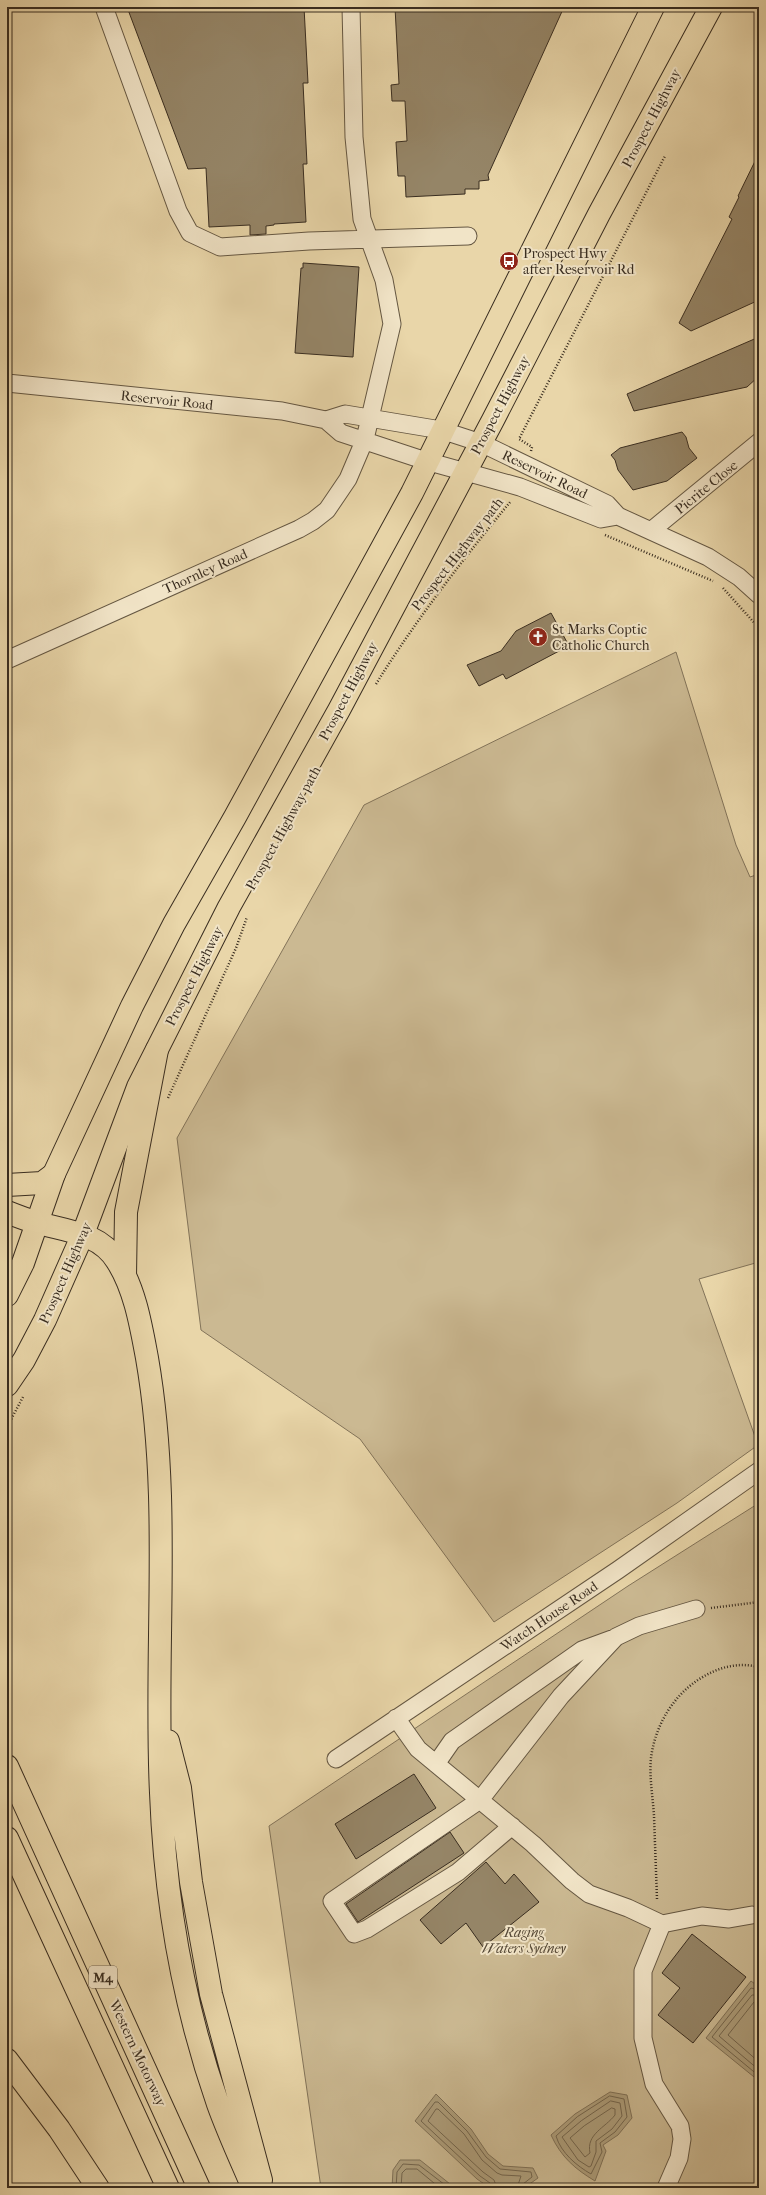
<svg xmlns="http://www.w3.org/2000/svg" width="766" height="2195" font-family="'IM FELL French Canon',serif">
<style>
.green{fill:#cbb992;stroke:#827359}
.water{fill:#ad9d7a;stroke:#7f7056}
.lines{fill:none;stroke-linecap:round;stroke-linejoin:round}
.shore{stroke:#73654d;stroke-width:1}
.building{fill:#958567;stroke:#392d20}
.minor-casing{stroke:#655742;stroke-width:19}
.major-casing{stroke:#392d20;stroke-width:24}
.highway-casing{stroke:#392d20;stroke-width:24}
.path{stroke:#392d20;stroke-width:2.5;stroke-dasharray:1 2;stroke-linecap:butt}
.minor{stroke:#f1e4c7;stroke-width:17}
.major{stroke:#e9d6a9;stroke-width:22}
.highway{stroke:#e9d6a9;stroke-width:22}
.labels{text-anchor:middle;stroke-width:4;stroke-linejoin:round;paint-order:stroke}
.shield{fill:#f1e4c7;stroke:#706452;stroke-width:1}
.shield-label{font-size:13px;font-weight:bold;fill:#392d20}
.street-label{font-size:14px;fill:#392d20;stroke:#f1e4c7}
.poi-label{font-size:14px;fill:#392d20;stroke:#f1e4c7;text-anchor:start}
.park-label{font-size:14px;font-style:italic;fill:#564937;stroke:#f1e4c7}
</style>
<rect width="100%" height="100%" fill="#e9d6a9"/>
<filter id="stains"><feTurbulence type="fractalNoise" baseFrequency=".005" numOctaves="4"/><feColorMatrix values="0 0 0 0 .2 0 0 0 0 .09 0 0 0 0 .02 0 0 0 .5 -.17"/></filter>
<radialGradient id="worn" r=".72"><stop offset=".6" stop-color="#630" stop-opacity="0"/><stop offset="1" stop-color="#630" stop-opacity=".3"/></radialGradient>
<path class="green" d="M676,652L736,845L750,877L759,874V1262L699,1279L758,1445L677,1503L494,1622L360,1439L201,1330L177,1138L364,805Z
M759,1503V2188H321L269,1826L628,1586Z"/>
<path class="water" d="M751,1981L759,1987V2081L706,2038Z
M610,2092L627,2095L632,2118L618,2135L603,2145L606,2151L595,2181C575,2169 561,2157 551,2135L575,2114Z
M436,2094L471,2129L488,2154L503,2166L533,2168L538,2178L524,2188H490L477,2179L415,2121Z
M400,2160H420L455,2188H392L393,2170Z"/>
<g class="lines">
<path class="shore" d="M759,1990L751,1988L712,2037L759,2076
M759,1995H752L719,2036L759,2070
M759,2001L754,2002L728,2035L759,2062
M610,2096L624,2099L627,2117L615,2132L600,2143L602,2152L591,2174C577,2166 561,2153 556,2136L577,2117Z
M611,2101L620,2103L622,2116L612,2129L596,2141V2152L591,2166L589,2167L578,2160L562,2137L581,2121Z
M612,2108L615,2109V2115C605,2128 586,2134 590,2153L585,2157L570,2138L584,2126Z
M396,2188L397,2172L403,2164L419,2165L449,2188
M401,2188L402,2173L406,2169H417L440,2188
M492,2188L490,2183L480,2176L421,2121L435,2102H438L467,2131L486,2157L500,2169L531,2172L532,2177L523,2184L522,2188
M497,2188L494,2180L483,2172L428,2121L436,2109H438L464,2134L482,2160L497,2173L502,2175L521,2176L517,2188"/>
</g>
<path class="building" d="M127,7H304L308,83H303L307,164H303L306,222L274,224V225L266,226V234L250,235V225L209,227L206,168L188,169Z
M395,7H564L488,175L489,180L479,181V189H465V194L406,197L405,176H398L396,142L407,141L405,101H392L391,85L399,84Z
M759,153V300L691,331L679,323L732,219L729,217L739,197L738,196Z
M303,263L359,267L353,357L295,353L301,268H303Z
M759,337V376L747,387L634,411L627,394Z
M682,432L686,437L689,448L697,458L667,481L633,490L618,470L615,460L611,455L620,448Z
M551,613L568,644L560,648L561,650L506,679L503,674L479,686L467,665L501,651L516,631Z
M414,1774L436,1808L356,1859L335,1824Z
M450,1832L464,1853L358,1922L346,1904Z
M486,1862L505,1884L514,1874L539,1902L483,1947L466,1923L441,1944L420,1920Z
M692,1934L746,1977L693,2043L658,2015L680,1988L662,1973Z"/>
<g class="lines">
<g class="minor-casing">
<path id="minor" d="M104,7L178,211L190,233L220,247L309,241L468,236
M7,383L282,411L326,420L345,414L441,430L481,443L607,504L618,516L708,557L739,577L759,595
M326,420L341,433L426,461L520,487L601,519L618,516
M652,530L759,442
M7,660L299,529L313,521L327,510L348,479L365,439L392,324L384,280L362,219L354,137L351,7
M396,1718L418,1749L533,1844L572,1881L589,1894L628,1908L662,1924L702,1916L729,1919L752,1915
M336,1759L618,1570L759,1471
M436,1764L452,1741L582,1650L612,1639
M512,1826L458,1872L367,1929L354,1934L332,1901L480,1800L561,1696L616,1637L639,1626L696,1609
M662,1924L643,1971V2038L654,2084L680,2126L682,2139L679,2158L666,2188"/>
</g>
<g class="major-casing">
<path id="major" d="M7,1295L23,1263L54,1174L132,1006L174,924L235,817L412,493L653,7
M7,1385L24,1360L45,1320L83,1234L138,1087L229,907L339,710L493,420L599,214L711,7"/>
</g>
<g class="highway-casing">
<path id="highway" d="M7,1185L42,1183L54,1174
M7,1212C17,1216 27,1220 38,1223C67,1231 100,1233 117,1261C135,1289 141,1326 147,1358C172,1502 154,1648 161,1793C165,1898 183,2004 218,2104C228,2132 241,2160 253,2188
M125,1276L126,1212L157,1050
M168,1741L180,1788L191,1882L211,1994L261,2180
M7,1766L199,2188
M7,1838L168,2188
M7,2060L59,2129L98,2188"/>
</g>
<path class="path" d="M531,451L532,447L519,439L665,156
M605,535L713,581
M723,588L759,628
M376,684C416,620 463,559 511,501
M168,1098L236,948L247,917
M7,1427L23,1397
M711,1608L759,1602
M657,1899C656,1871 655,1844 654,1816C653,1798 649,1777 651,1758C655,1726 673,1695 701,1678C719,1667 738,1662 759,1667"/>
<use href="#minor" class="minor"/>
<use href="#major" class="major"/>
<use href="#highway" class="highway"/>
</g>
<defs>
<g id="bus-disc" transform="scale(1)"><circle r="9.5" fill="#8f2418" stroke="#f1e4c7"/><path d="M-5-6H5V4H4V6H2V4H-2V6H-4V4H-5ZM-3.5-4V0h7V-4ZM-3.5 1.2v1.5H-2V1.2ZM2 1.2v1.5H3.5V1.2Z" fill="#fff"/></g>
<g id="church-disc" transform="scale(1)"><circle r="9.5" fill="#8f2418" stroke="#f1e4c7"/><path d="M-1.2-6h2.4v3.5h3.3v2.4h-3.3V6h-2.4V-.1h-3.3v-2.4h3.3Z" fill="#fff"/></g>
</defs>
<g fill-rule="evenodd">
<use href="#bus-disc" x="509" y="261"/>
<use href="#church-disc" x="538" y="637"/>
</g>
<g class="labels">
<rect class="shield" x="89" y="1966" width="28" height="22" rx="3"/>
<g class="shield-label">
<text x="103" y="1982">M4</text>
</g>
<g class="street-label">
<text transform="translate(651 118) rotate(-62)" y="5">Prospect Highway</text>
<text transform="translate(167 400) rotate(6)" y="5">Reservoir Road</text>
<text transform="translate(500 405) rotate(-62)" y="5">Prospect Highway</text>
<text transform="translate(545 474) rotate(26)" y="5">Reservoir Road</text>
<text transform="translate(706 487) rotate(-39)" y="5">Picrite Close</text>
<text transform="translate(457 554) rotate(-52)" y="5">Prospect Highway path</text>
<text transform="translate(205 571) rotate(-24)" y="5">Thornley Road</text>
<text transform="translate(348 691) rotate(-62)" y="5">Prospect Highway</text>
<text transform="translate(283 828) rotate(-61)" y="5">Prospect Highway path</text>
<text transform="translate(194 976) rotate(-63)" y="5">Prospect Highway</text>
<text transform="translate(65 1273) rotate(-66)" y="5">Prospect Highway</text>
<text transform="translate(549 1616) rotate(-34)" y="5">Watch House Road</text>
<text transform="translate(138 2053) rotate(65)" y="5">Western Motorway</text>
</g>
<g class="poi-label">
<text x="523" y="258">Prospect Hwy<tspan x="523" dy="16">after Reservoir Rd</tspan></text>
<text x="552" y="634">St Marks Coptic<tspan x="552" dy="16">Catholic Church</tspan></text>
</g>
<g class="park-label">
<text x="524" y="1937">Raging<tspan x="524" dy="16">Waters Sydney</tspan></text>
</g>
</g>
<rect width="766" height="2195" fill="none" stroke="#e9d6a9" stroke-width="24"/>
<rect x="8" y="8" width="750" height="2179" fill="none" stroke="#392d20" stroke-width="2"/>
<rect x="12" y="12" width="742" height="2171" fill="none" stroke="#392d20"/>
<rect width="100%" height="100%" filter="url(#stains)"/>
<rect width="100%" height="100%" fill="url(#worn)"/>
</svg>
